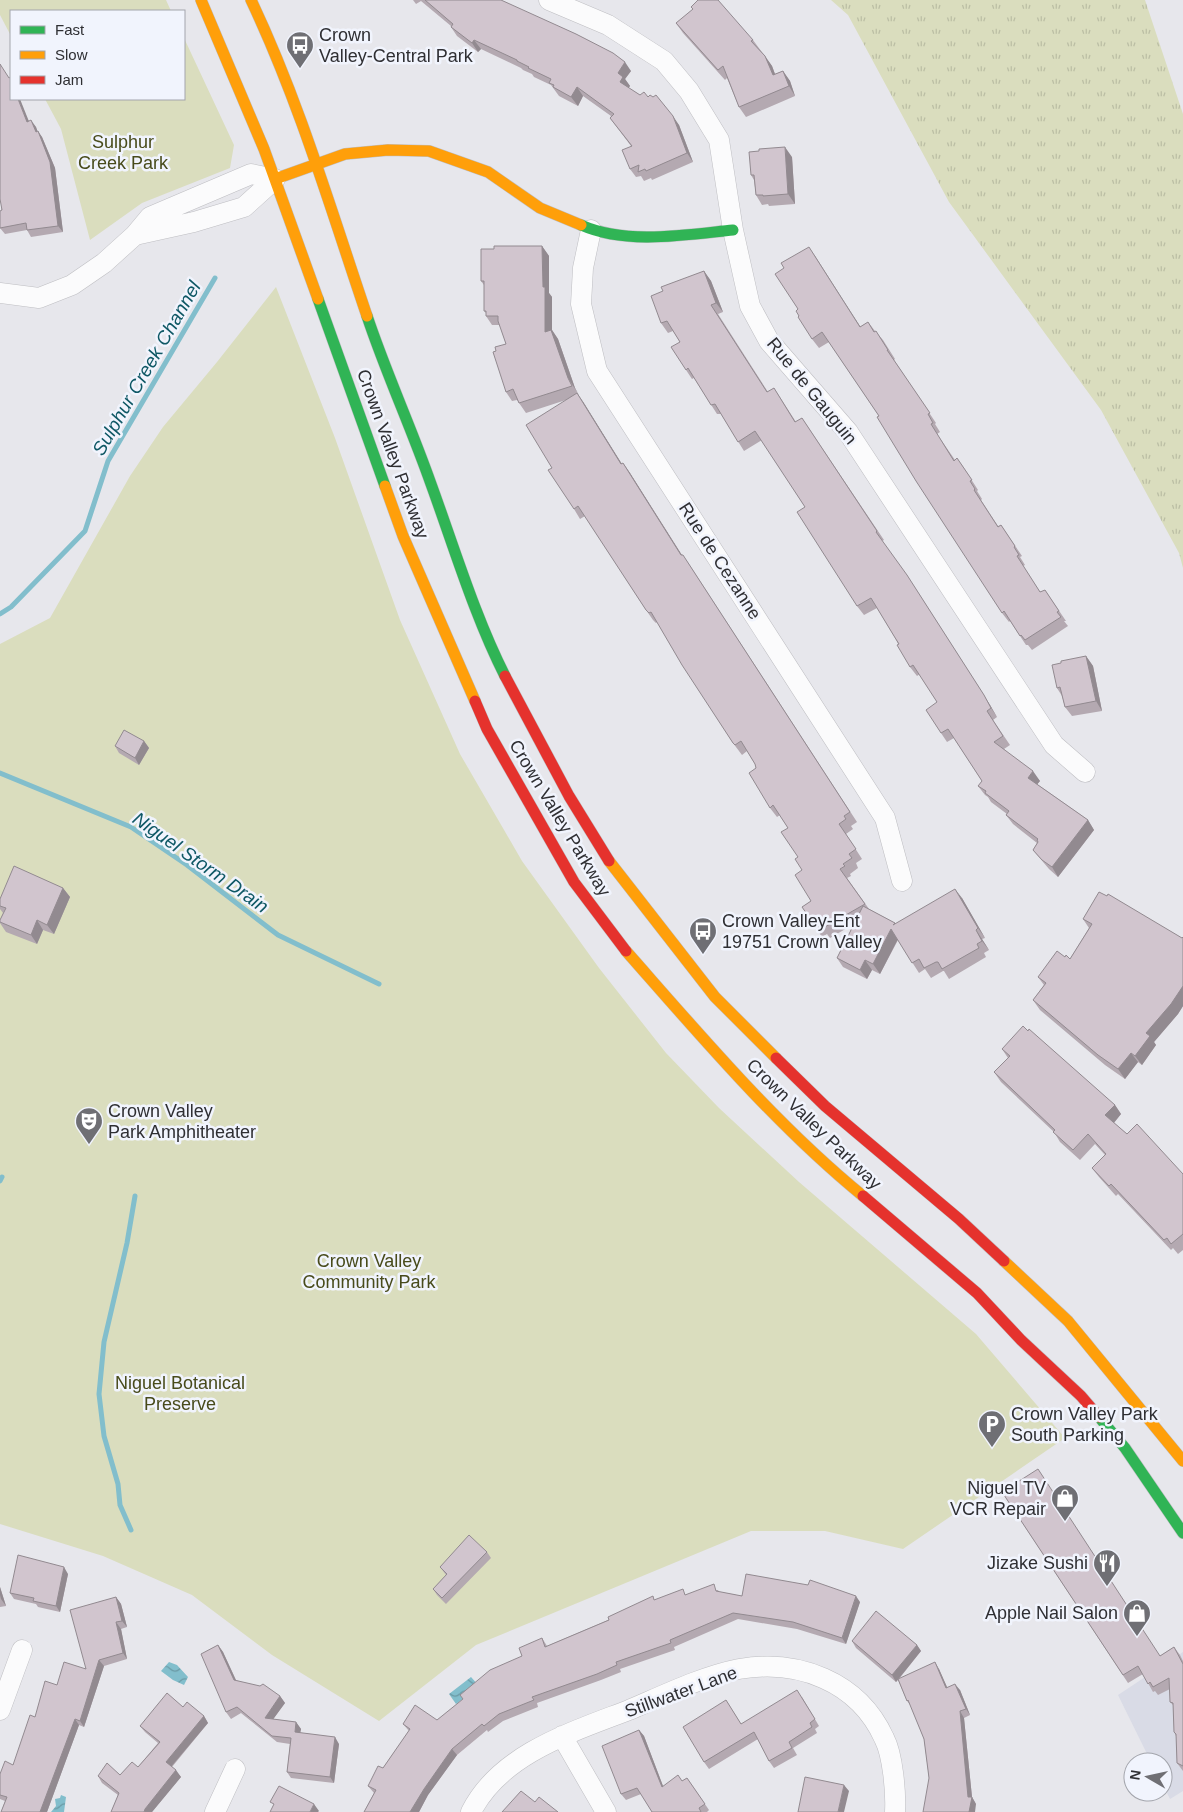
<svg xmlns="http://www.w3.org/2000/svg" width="1183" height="1812" font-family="Arial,sans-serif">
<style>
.built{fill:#d9dbe6}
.grass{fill:url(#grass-tufts)}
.green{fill:#daddbe}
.water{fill:url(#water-waves)}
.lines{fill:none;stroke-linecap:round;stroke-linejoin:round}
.stream{stroke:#82becc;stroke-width:5}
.street-casing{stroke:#bebec2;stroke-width:21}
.fast-casing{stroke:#bebec2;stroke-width:12}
.slow-casing{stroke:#bebec2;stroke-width:12}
.jam-casing{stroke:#bebec2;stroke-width:12}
.street{stroke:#fbfbfc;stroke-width:20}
.fast{stroke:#30b455;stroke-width:11}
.slow{stroke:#ff9f0a;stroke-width:11}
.jam{stroke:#e5322d;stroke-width:11}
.wall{fill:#b4a9b1}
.shaded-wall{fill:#928a90}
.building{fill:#d1c5ce;stroke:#928a90}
.labels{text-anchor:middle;stroke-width:5;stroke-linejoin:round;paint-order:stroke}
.poi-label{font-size:18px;fill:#2f2f33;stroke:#f1f4fd;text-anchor:start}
.park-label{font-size:18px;fill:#484b1b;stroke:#f1f4fd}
.street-label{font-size:18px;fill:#2f2f33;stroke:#f1f4fd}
.water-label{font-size:19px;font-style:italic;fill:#0f5865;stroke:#f1f4fd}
</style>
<defs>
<pattern id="grass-tufts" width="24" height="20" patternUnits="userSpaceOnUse" patternTransform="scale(1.25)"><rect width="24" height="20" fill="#daddbe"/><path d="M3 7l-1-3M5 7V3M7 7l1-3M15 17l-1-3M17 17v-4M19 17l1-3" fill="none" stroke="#bbbea4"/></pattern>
<pattern id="water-waves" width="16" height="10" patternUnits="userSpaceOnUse" patternTransform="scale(1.25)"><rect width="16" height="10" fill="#82becc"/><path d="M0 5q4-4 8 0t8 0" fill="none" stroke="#6b9ba6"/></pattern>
</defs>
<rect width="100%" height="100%" fill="#e7e7ec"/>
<path class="built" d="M1183,1652V1791L1170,1799L1163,1785V1762H1151L1118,1695Z"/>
<path class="grass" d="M831,0H1145L1183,114V568L1179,553L1101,410L949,202L848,15Z"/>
<path class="green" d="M0,0H166L171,11H11V36L0,15Z
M184,38L234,145L230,168L142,203L90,240L61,129L45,99H184Z
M276,287L335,438L400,620L460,754L522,861L599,968L666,1053L719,1108L799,1182L976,1334L1065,1438L903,1549L825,1531H751L476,1645L379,1721L272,1655L192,1595L103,1556L0,1524V644L50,618L130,476L163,427L217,362Z"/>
<path class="water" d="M169,1662L177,1665L188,1677L184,1685L173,1680L161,1671Z
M471,1677L480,1687L456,1704L449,1694Z
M61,1795L66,1797L64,1812H51L56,1806L55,1799L60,1798Z"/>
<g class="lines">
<path class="stream" d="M0,614L11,607L85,531L108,461L215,278
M0,773L131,827L187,865L278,935L379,984
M0,1181L2,1177
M131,1530L120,1505L118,1484L104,1436L99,1394L104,1342L127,1243L135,1196"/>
<g class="street-casing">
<path id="street" d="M549,0L608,25L664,61L689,91L719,140L733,230L750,306L769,341L848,432L1054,745L1085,772
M591,230L583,268L581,304L597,371L885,818L902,881
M135,235L194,222L244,207L275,179
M0,293L39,298L72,285L104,263L135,235L150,217L251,174L275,179
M0,1710L22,1650
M562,1736L606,1812
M215,1812L235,1769
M471,1812C500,1754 572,1732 629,1710C662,1696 703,1676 739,1669C798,1659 858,1681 884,1738C893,1755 896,1793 895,1812"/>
</g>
<g class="fast-casing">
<path id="fast" d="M581,225C626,245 685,235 733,230
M318,299L385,486
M367,316C386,373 411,427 431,484C454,547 475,617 505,676
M1099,1417L1125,1448L1183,1533"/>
</g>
<g class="slow-casing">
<path id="slow" d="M201,0L264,149L318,299
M251,0C299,101 331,210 367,316
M275,179L345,154L388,150L429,151L488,172L540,208L581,225
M385,486L403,536L475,701
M609,861L715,997L776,1058
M626,951C701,1036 775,1124 863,1196
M1004,1261L1068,1321L1183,1461"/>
</g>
<g class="jam-casing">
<path id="jam" d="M505,676L569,796L609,861
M475,701L487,729L574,882L626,951
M776,1058L825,1106L959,1219L1004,1261
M863,1196L977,1293L1021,1340L1081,1396L1099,1417"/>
</g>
<use href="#street" class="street"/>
<use href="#fast" class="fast"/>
<use href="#slow" class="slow"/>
<use href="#jam" class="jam"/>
</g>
<path class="wall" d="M413,0H501L631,71L625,79L630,86L628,88L640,95L648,97L679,125L693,162L652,180L651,178L644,181L641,176L636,177L630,169L631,146L610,118L611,116L583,96L578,106L559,96L551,85L534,77L532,74L523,70L521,68L481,49L478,52L457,36L451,27V26L421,1L416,4Z
M676,23L753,40L772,66L775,74L783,71L790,81L795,96L746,117L739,107L727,78L725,80L683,33Z
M11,99L29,121L36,127L37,131L42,137L55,168L63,232L31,237L27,230L5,234L0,228Z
M792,157L795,204L769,206L768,204L762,205L756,195L754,180L751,175Z
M542,246L549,256V293L552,297V330L558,339L575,388L579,396L622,464L623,463L630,473L682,555L689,564L857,822L851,826L853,829L846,834L862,859L856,863L858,868L850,874L851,876L847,878L869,909L895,923L896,924L962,898L985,938L982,939L989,950L984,953L986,957L949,979L944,971H943L931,978L925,969L919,973L898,940L880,974L872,970L867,979L843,967L837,958L854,924L830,938L827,934L822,937L802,907L811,901L798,857L788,828L780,815L777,817L770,808L755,764L747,751L742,755L733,743L657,622L656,623L653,620L646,610L585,516L580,519L574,509L552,468L569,399L526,413L517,400L512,401L506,392L496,351L506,344L500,325H492L486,316V313L484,311V285L481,281L494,249Z
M815,256L860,327L868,322L875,331L883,340L895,359L894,360L936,423L935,424L940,432L937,434L955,460L957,458L964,468L978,490L977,491L982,499L981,500L998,526L1001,525L1022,556L1020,557L1025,565L1023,566L1040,592L1045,590L1066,621H1064L1068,626L1032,650L1028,645H1026L1010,621L1009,622L1002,613L879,416L829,342L819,348L812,339L799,316L798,309L784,268Z
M704,271L711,281L723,312L718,314L768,392L774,388L796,422L802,418L884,540L882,541L913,585L990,705L997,717L993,720L1010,745L1004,749L1040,781L1037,784L1088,820L1094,830L1058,877L1049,869L1033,850L1037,843L1013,824L1006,815L1007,814L991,802L988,797L985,795L978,786L982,781L954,738L947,742L941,733L937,702L920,674L917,676L910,667L894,636L877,608L864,615L857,606L805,507L762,440L744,451L721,414H717L694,378L692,379L686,370L680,342L673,331L668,333L661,323L663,291Z
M1086,656L1093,666L1102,711L1072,716L1065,707L1062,696L1057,688L1061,663Z
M144,741L149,748L139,765L119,753L115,746Z
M63,888L70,897L54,934L43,930L37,944L6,932L0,923V920L3,913L0,909V899Z
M1083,919L1182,938L1183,937V1006L1178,1014L1154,1042L1156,1045L1142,1065L1138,1062L1125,1079L1105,1065L1040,1010L1033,1000L1044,985L1038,977L1065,957L1070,959L1089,928Z
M1002,1049L1115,1105L1121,1114L1114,1123L1127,1134L1183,1174V1250L1178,1254L1173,1248L1171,1250L1118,1194L1116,1196L1099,1177L1092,1168L1105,1155L1095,1144L1080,1160L1060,1142L1054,1132L1001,1082L994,1072L1008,1058Z
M1002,1492L1160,1656L1174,1647L1180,1655L1183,1661V1771L1177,1763L1176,1736L1174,1732L1173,1705L1170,1702V1689L1158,1695L1155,1691L1153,1692L1143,1674L1128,1683Z
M487,1552L491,1558L446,1604L437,1595L433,1589L446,1575L440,1567Z
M68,1574L60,1612L38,1607L36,1604L14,1599L10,1593Z
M0,1587L6,1606L0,1607Z
M718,1590L719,1592L742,1596L860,1602L846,1644L797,1629L738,1619L674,1647L675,1650L620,1669L621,1672L601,1680L537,1703L538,1707L503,1721L488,1732L487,1730L457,1755L428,1795L419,1812H364L374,1793L368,1786L383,1768L409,1731L403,1724L437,1720L522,1656L542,1638L547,1646L655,1600Z
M116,1597L121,1604L127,1627L121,1629L127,1659L104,1666L84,1727L79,1725L47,1812H1L5,1801L0,1799V1774L13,1765L35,1717L57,1685L86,1669Z
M852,1641L917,1645L921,1651L899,1679L939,1669L947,1687L960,1690L970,1715L964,1718L972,1797L976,1804L929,1778L924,1739L911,1706L907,1701L898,1680L896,1682L856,1648Z
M218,1645L223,1652L236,1680L280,1696L285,1703L273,1719L296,1722L301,1729L300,1733L339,1744L334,1783L291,1778L287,1772L290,1744L277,1742L241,1713L231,1719L226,1712Z
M802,1697L819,1726L815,1729L817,1733L793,1748L797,1755L774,1768L769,1761L758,1739L709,1769L704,1762L726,1700L741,1724Z
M183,1707L204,1716L208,1723L172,1767L181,1777L152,1812H111L118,1795L102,1783L98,1776L120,1775L138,1767L158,1743L145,1732L140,1726Z
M639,1730L644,1736L663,1786L682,1781L687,1778L709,1810L707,1812H652L641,1794L626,1800L621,1794Z"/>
<path class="shaded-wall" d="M474,40L481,49L478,52L472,43Z
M765,56L772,66L779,85L773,75Z
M625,62L631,71L625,79L630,86L626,91L620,82L618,73Z
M783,71L790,81L795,96L789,86Z
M577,87L583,96L578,106L571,97Z
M18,99H20L32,129L27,122Z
M673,116L679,125L693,162L687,153Z
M31,120L36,127L40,138L36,132Z
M38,131L42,137L55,168L63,232L58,226Z
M785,147L792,157L795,204L788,194Z
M542,246L549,256V293L552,297V330L558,339L575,388L579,395L568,378L545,332L543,287Z
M809,247L815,256L867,337L860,327Z
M704,271L711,281L723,312L716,303Z
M577,393L584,403L628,474L621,464Z
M623,463L630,473L688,565L681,555Z
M907,575L990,705L997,717L991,708Z
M1086,656L1093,666L1102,711L1096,701Z
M144,741L149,748L139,765L135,758Z
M1033,771L1040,781L1035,787L1028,778Z
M1088,820L1094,830L1058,877L1052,867Z
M63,888L70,897L54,934L47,925Z
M955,889L962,898L985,938L978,928Z
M37,920L43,930L37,944L31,935Z
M891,929L898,939L880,974L873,964Z
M976,930L982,939L989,950L982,941Z
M865,960L872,970L867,979L860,970Z
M1183,986V1006L1178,1014L1154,1042L1156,1045L1142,1065L1135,1056L1146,1033Z
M1131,1053L1138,1062L1125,1079L1118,1069Z
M1115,1105L1121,1114L1112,1125L1105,1115Z
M64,1567L68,1574L60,1612L56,1606Z
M0,1587L6,1606L1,1599L0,1595Z
M856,1596L860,1602L846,1644L842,1638Z
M116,1597L121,1604L127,1627L122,1621Z
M116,1622L121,1629L127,1659L123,1653Z
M218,1645L223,1652L239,1687L234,1680Z
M917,1645L921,1651L896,1682L892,1675Z
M99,1660L104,1666L84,1727L80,1721Z
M935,1662L939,1669L950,1694L946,1688Z
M955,1684L960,1690L970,1715L966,1709Z
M280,1696L285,1703L269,1725L265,1718Z
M960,1711L964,1718L972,1797L976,1804L975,1812H969Z
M204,1716L208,1723L170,1768L166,1762Z
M75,1719L79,1725L47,1812H40Z
M296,1722L301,1729L299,1739L295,1732Z
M639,1730L644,1736L666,1794L662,1787Z
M335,1737L339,1744L334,1783L330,1777Z
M452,1749L457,1755L428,1795L419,1812H410L424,1789Z
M176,1770L181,1777L152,1812H144L145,1809Z
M844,1785L849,1791L844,1812H838Z
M314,1804L319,1811L318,1812H310Z"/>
<path class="building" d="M425,0H501L576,34L613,53L625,62L618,73L623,77L620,82L640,95L644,92L648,97L650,95L653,97L656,95L673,116L687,153L646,171L645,169L638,172L639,165L630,169L622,150L632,146L610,118L614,114L577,87L571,97L553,87L554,85L549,83L551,79L528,68L529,67L517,61V60L474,40L472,43L451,27L453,24Z
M698,0H718L753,40L751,41L765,56L773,75L783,71L789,86L739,107L723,66L718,70L676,23L693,9L691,7Z
M0,64L9,78L11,77V99H18L27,122L31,120L36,132L38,131L50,162L58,226L27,230L26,223L0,228V211L2,210L0,199Z
M785,147L788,194L763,196V195H756L754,175H751L749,152L759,151V149Z
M494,246H542L543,287H545V332L551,330L568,378L572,386L519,403L513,389L506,392L493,352L496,351L495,347L506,344L498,321V316H486V311H484V281H481V249H494Z
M809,247L860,327L868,322L874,332L876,331L888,350H887L930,413L928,414L933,423L931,424L954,461L957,458L972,480L970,481L975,489L974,490L998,527L1001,525L1015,546L1014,547L1019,555L1017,556L1040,592L1045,590L1059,611L1057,612L1061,617L1025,640L1021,635L1020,636L1004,611L1002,613L916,481L877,417L879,416L822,332L812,339L798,317L799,316L796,311L798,309L775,274L784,268L781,263Z
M704,271L716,303L711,305L767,392L774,388L795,422L802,418L877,531L876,532L907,575L984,695L991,708L987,711L1003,736L994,742L1033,771L1028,778L1088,820L1052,867L1042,860L1033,850L1038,842L1037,840L1038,839L1006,815L1009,811L985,793L986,791L978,786L982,781L948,729L941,733L926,710L937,702L913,665L910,667L897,645L899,644L894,636L871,598L857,606L797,512L805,507L755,431L738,442L715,404L711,405L688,368L686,370L671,347L680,342L667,321L661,323L651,296L663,291L661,287Z
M577,393L621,464L623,463L681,555H683L850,812L844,816L846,819L839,824L856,849L849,854L852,858L843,864L845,866L840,869L865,904L823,928L824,921L816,927L802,907L811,901L795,875L802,870L795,859L798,857L781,832L788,828L773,805L770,808L749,773L756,768L755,764L741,741L735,745L733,743L682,665L651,612L649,613L646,610L578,506L574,509L548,470L552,468L526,425Z
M1086,656L1096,701L1065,707L1060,687L1057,688L1052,665L1061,663V661Z
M124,730L144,741L135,758L115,746Z
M14,866L63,888L47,925L37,920L31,935L0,922V920L6,908L0,906V899Z
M955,889L978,928L976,930L982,941L977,944L979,948L942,969L938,962H936L924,968L919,959L912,963L891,929L873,964L865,960L860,970L837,958L863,906L895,923L893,925Z
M1099,892L1107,896L1108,894L1182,938L1183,937V986L1171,1004L1146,1033L1150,1036L1135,1056L1131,1053L1118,1069L1098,1055L1033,1000L1046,983L1038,977L1057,951L1065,957L1066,955L1070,959L1092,924L1083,919Z
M1023,1026L1028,1031L1029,1029L1115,1105L1105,1115L1127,1134L1137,1124L1183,1174V1234L1171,1244L1167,1238L1164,1240L1111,1184L1109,1186L1092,1168L1106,1154L1088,1134L1073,1150L1053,1132L1055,1130L994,1072L1010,1056L1002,1049Z
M1038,1469L1160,1656L1174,1647L1183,1664V1766L1177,1763L1176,1734L1174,1732L1173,1703L1170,1702L1169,1678L1153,1687L1150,1682L1148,1684L1138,1666L1123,1675L1002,1492Z
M469,1535L487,1552L442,1598L433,1589L447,1574L440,1567Z
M18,1555L64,1567L56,1606L33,1601L34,1598L10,1593Z
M746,1574L808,1585L810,1580L856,1596L842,1638L793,1622L733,1613L670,1640L671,1643L616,1662L617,1665L597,1674L532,1697L534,1700L499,1714L484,1726L482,1724L452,1749L424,1789L410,1812H364L376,1790L368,1786L378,1766L383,1768L410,1729L403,1724L415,1705L437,1720L463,1699L460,1695L490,1670L522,1656L519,1648L542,1638L545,1647L609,1620L608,1617L653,1596L654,1600L683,1589L685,1595L714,1584L716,1591L742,1596Z
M116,1597L122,1621L116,1622L123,1653L99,1660L80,1721L75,1719L40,1812H1L7,1797L0,1795V1774L5,1761L13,1765L30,1715L35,1717L45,1681L57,1685L64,1662L86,1669L70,1610Z
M876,1611L917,1645L892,1675L852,1641Z
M218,1645L234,1680L260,1686L263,1684L280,1696L265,1718L296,1722L295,1732L335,1737L330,1777L287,1772L291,1738L272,1736L237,1707L226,1712L201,1654Z
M935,1662L946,1688L955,1684L966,1709L960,1711L968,1797H972L969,1812H923L929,1778L924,1739L908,1700L907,1701L898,1679Z
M797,1690L815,1719L810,1723L812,1727L789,1742L792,1748L769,1761L754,1732L704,1762L683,1727L726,1700L741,1724Z
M167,1693L183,1707L187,1702L204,1716L166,1762L176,1770L145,1809L144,1812H111L119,1793L98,1776L107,1763L120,1775L132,1762L138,1767L160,1742L140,1726Z
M639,1730L662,1787L678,1775L682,1781L687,1778L705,1804L699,1808L701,1812H652L637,1788L621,1794L602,1746Z
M805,1777L844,1785L838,1812H798Z
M279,1786L314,1804L310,1812H270L274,1804L270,1802Z
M521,1791L535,1802L539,1797L558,1812H502Z"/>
<defs>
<g id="bus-pin" transform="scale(1.4375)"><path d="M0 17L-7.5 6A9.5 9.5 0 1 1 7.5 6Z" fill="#6f6f74" stroke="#f1f4fd"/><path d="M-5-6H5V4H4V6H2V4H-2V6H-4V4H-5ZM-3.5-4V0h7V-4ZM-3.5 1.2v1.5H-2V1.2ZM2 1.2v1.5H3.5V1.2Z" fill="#fff"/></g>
<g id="theatre-pin" transform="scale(1.4375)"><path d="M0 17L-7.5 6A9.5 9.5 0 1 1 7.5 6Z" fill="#6f6f74" stroke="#f1f4fd"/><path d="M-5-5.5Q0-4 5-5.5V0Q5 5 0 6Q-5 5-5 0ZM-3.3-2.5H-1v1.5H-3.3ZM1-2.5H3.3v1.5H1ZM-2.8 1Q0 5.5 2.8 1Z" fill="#fff"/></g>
<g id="parking-pin" transform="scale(1.4375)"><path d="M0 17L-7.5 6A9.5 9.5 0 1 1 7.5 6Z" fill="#6f6f74" stroke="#f1f4fd"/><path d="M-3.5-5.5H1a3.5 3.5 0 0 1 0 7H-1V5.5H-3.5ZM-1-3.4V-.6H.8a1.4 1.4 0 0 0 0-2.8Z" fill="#fff"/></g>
<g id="shop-pin" transform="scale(1.4375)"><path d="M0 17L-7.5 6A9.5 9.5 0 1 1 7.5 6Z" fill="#6f6f74" stroke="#f1f4fd"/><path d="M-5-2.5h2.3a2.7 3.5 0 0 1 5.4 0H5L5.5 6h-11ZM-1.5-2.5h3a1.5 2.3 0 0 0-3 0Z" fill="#fff"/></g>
<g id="restaurant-pin" transform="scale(1.4375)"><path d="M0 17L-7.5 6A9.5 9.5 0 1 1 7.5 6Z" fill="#6f6f74" stroke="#f1f4fd"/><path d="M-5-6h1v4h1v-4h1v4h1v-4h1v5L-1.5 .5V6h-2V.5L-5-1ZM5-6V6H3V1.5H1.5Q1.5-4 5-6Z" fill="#fff"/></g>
</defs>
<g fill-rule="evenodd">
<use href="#bus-pin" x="300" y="45"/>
<use href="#bus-pin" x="703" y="931"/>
<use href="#theatre-pin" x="89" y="1121"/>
<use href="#parking-pin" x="992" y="1424"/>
<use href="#shop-pin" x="1065" y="1498"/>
<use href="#restaurant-pin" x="1107" y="1563"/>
<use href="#shop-pin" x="1137" y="1613"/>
</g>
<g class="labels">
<g class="poi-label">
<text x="319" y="41">Crown<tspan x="319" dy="21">Valley-Central Park</tspan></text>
<text x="722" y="927">Crown Valley-Ent<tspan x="722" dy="21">19751 Crown Valley</tspan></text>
<text x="108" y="1117">Crown Valley<tspan x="108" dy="21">Park Amphitheater</tspan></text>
<text x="1011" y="1420">Crown Valley Park<tspan x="1011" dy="21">South Parking</tspan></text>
<text x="1046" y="1494" text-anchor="end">Niguel TV<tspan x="1046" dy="21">VCR Repair</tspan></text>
<text x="1088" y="1569" text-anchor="end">Jizake Sushi</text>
<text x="1118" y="1619" text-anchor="end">Apple Nail Salon</text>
</g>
<g class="park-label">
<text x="123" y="148">Sulphur<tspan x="123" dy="21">Creek Park</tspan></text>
<text x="369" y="1267">Crown Valley<tspan x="369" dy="21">Community Park</tspan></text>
<text x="180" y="1389">Niguel Botanical<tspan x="180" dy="21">Preserve</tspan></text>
</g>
<g class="street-label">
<text transform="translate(812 391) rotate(51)" y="6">Rue de Gauguin</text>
<text transform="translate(393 454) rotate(70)" y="6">Crown Valley Parkway</text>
<text transform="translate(720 561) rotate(57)" y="6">Rue de Cezanne</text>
<text transform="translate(560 818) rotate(59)" y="6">Crown Valley Parkway</text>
<text transform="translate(814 1124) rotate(44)" y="6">Crown Valley Parkway</text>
<text transform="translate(681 1692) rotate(-20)" y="6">Stillwater Lane</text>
</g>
<g class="water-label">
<text transform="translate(146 368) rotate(-60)" y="7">Sulphur Creek Channel</text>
<text transform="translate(201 862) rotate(35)" y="7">Niguel Storm Drain</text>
</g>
</g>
<rect x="10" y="10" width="175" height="90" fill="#f1f4fd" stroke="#a3a5ac"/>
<rect x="20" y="26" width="25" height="8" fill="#30b455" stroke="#a3a5ac"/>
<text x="55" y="35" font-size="15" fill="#2f2f33">Fast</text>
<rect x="20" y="51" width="25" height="8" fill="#ff9f0a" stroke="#a3a5ac"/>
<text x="55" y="60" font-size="15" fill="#2f2f33">Slow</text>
<rect x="20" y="76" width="25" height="8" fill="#e5322d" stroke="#a3a5ac"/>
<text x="55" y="85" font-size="15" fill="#2f2f33">Jam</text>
<g transform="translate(1148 1777) rotate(279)"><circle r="24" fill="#f1f4fd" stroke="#a3a5ac"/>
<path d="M0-4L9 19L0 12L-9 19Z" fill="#6f6f74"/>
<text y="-8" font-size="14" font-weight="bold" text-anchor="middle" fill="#2f2f33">N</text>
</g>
</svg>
